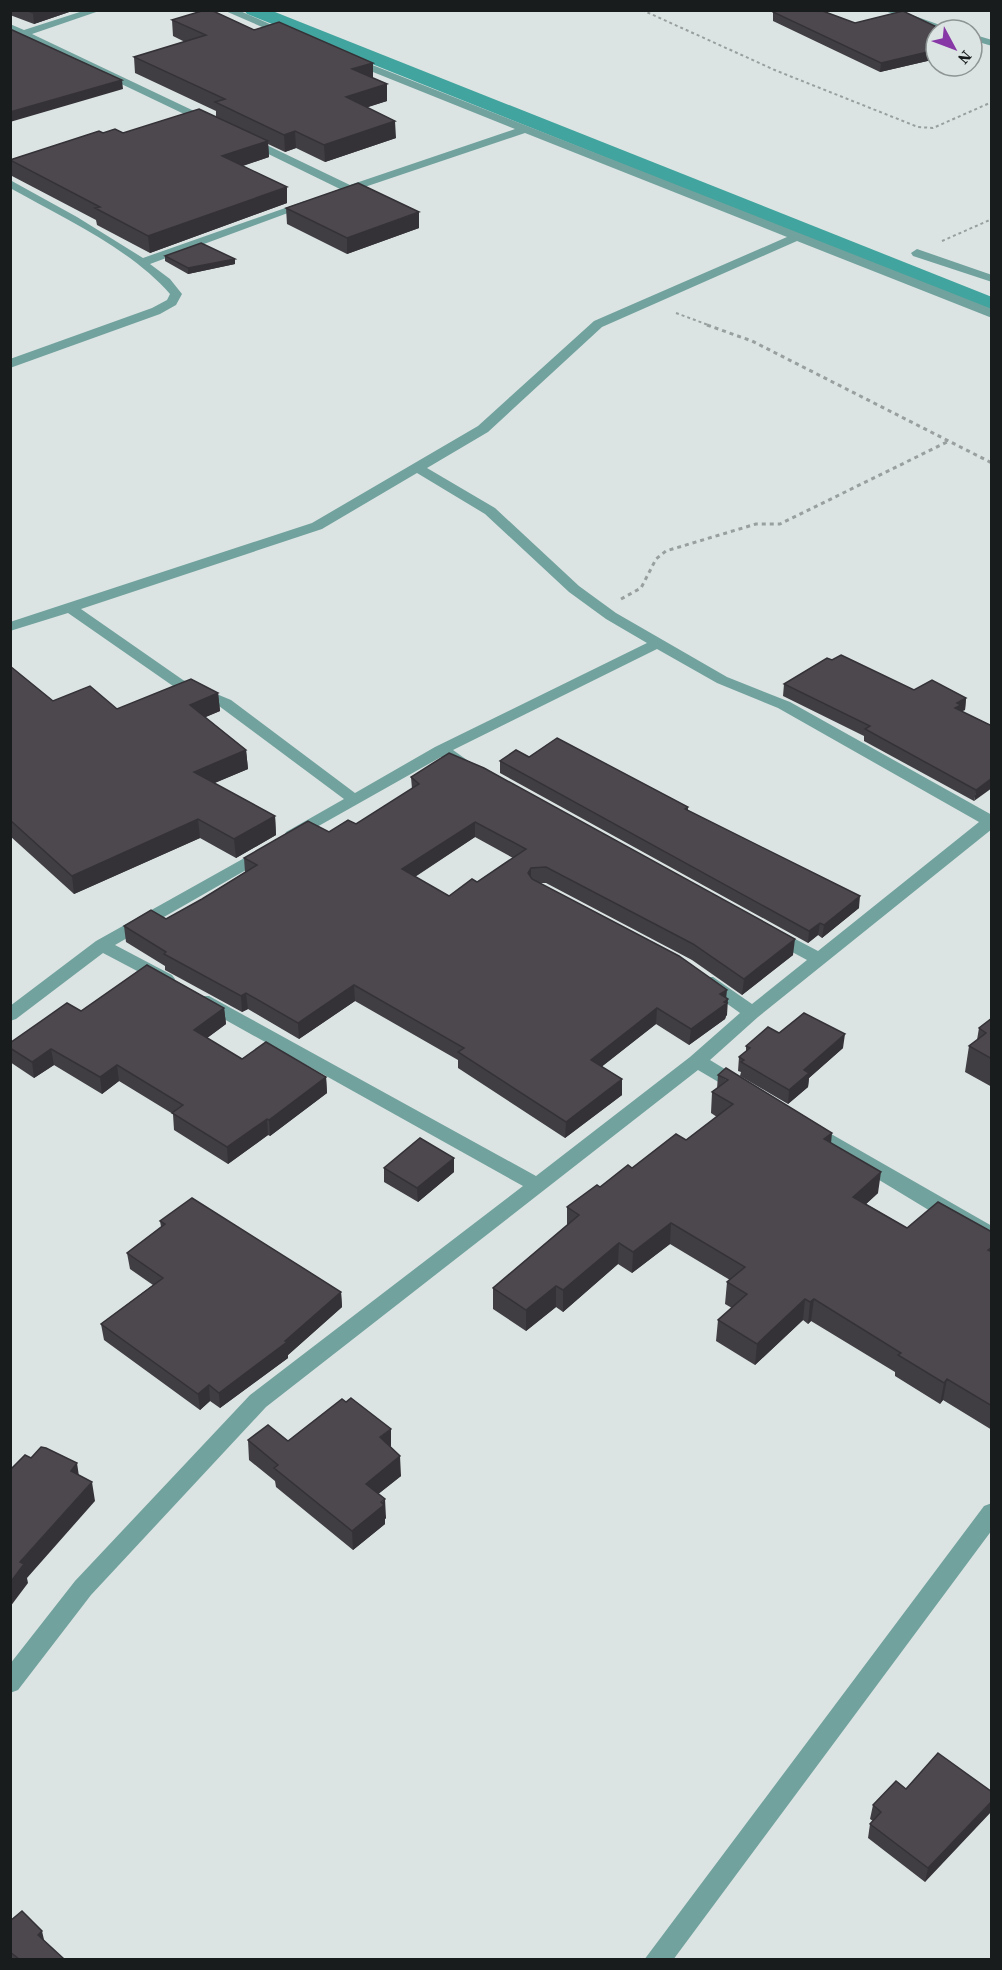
<svg xmlns="http://www.w3.org/2000/svg" width="1002" height="1970" font-family="'Source Serif 4',serif">
<style>
.lines{fill:none;stroke-linecap:round;stroke-linejoin:round}
.canal{fill:#42a49e;fill-rule:evenodd}
.path-far1{stroke:#989f9e;stroke-width:2;stroke-dasharray:3 3;stroke-linecap:butt}
.path{stroke:#989f9e;stroke-width:3;stroke-dasharray:4 4;stroke-linecap:butt}
.minor{fill:#72a29e;fill-rule:evenodd}
.wall{fill:#413e43;fill-rule:evenodd}
.shaded-wall{fill:#353237}
.building{fill:#4c484e;stroke:#353237;stroke-width:1.5;fill-rule:evenodd}
</style>
<rect width="100%" height="100%" fill="#dbe4e3"/>
<g class="lines">
<path class="canal" d="M244,10H270L992,297V312L247,14Z"/>
<path class="path-far1" d="M642,10L777,71L918,127L933,128L992,102
M942,241L992,219
M676,313L711,326"/>
<path class="path" d="M707,325L752,341L992,463
M621,599L641,588L656,559L666,551L756,524H780L947,442"/>
<path class="minor" d="M86,10H102L32,34L213,120V124H205L23,37H15V33L10,31V24L24,30Z
M223,10H238L292,34L283,36Z
M882,10H898L954,30H939Z
M972,34L992,40V46L972,40Z
M352,57L992,309V318L797,241L602,327L488,432L427,468L495,508L579,586L616,613L727,677L790,702L992,815V829L758,1017L710,1060L746,1082L748,1086L746,1090H732L698,1070L266,1407L91,1595L18,1690L10,1693V1664L75,1581L250,1395L523,1186L197,1004L194,1000L197,996H209L536,1176L690,1057L740,1013L701,985L698,981L701,977H713L752,1004L807,960L768,939L765,935L768,931H780L818,951L979,822L778,708L717,683L657,649L453,750L474,765L472,768H460L441,757L292,841L284,836L286,832L344,799L219,706L173,686L68,613L10,631V622L312,523L478,426L594,321L787,237L525,133L338,196L332,193L340,189L244,142V138H252L350,185L515,129L348,62V58ZM417,473L485,514L569,592L606,619L647,643L435,747L355,793L231,700L183,680L81,609L322,529Z
M10,180L77,217L143,258L305,201L315,203L150,264L170,279L182,294L176,305L160,314L10,368V359L152,308L167,300L170,294C131,249 62,217 10,188Z
M917,249L992,275V282L913,256L911,253Z
M266,846L274,851L272,855L115,945L172,975L175,979L172,983H160L103,953L16,1019L10,1021V1006L96,941Z
M812,1123L992,1226V1242L927,1209L805,1135L802,1130L805,1125Z
M992,1503V1530L673,1960H644L984,1506Z"/>
</g>
<path class="wall" d="M10,10H75L34,24L10,15Z
M773,12L855,23L936,30V59L880,72L773,21Z
M172,20L254,30L373,63V78L387,101L367,107L396,138L325,162L296,148L285,152L268,144L269,157L243,166L287,203L150,253L97,225L96,220L12,176L10,160L103,133H123L216,116V111L135,73L134,57L185,42L173,36Z
M286,208L419,228L347,254L287,224Z
M165,256L235,259V264L188,274L165,261Z
M832,660L914,690L966,698L965,710L961,711L992,726L974,801L864,741V736L783,696L784,684Z
M10,666L53,701L117,709L218,693L220,711L205,717L246,750L248,769L214,783L275,816L276,835L236,858L200,838L74,894L10,836Z
M529,757L688,807V811L859,908L822,938L818,935L808,943L500,773V761Z
M411,777L793,955L742,995L692,960L546,883H540L726,998L727,1015L726,1016L725,1019L689,1045L656,1024L602,1066L622,1095L565,1138L458,1068V1060L355,1001L299,1039L248,1009L242,1012L165,970V966L126,942L124,926L166,919L202,899L245,872L244,858L356,824L412,789ZM475,837L513,858L477,882L449,896L415,877Z
M224,1008L226,1024L207,1038L242,1059L326,1077L327,1093L270,1136L268,1135L228,1164L174,1130L173,1114L119,1081L102,1094L54,1065L34,1078L10,1062V1043L81,1011Z
M992,1018V1087L965,1072L969,1046L977,1040L979,1028Z
M779,1033L843,1048L809,1078L808,1087L788,1104L740,1076L741,1072L738,1071L739,1057L746,1051V1046Z
M718,1075L831,1143L878,1193L866,1204L907,1228L992,1232V1430L943,1400L940,1404L895,1376V1372L811,1321L808,1324L803,1320L755,1365L716,1341L718,1320L732,1308L725,1304L727,1282L730,1280L670,1244L632,1273L618,1264L563,1312L556,1307L526,1331L493,1309V1288L567,1225V1207L632,1168L686,1140L717,1117L711,1113L712,1092L717,1089Z
M384,1168L454,1172L418,1202L384,1182Z
M160,1221L341,1292L342,1307L288,1355V1358L220,1408L210,1401L200,1410L104,1340L101,1324L153,1285L130,1269L127,1253L161,1227Z
M346,1402L391,1448L401,1476L378,1494L386,1518L385,1519V1524L353,1550L276,1487L275,1481L249,1460L248,1440L288,1441Z
M906,1789L992,1792L925,1882L868,1838L870,1824L873,1821L870,1819L873,1805Z
M10,1921L64,1959H10Z"/>
<path class="shaded-wall" d="M40,10H75L34,24L33,13Z
M936,42V59L880,72L881,63Z
M373,63V79L352,69Z
M122,80L123,89L10,122V112Z
M387,84V101L347,114L346,97Z
M395,121L396,138L325,162L324,145Z
M295,131L296,148L285,152L284,135Z
M268,141L269,157L223,172L222,156Z
M287,187V203L150,253L148,236Z
M419,212V228L347,254V238Z
M235,259V264L188,274V268Z
M218,693L220,711L192,723L190,705Z
M966,698L965,710L960,712L954,720L957,703Z
M246,750L248,769L196,791L194,772Z
M992,778V788L974,801L976,790Z
M275,816L276,835L236,858L234,839Z
M198,819L200,838L74,894L72,876Z
M475,822V837L402,885V869Z
M531,868V884L528,873Z
M860,896L859,908L822,938L824,925Z
M820,923L818,935L808,943L809,931Z
M795,939L793,955L742,995L744,979Z
M354,985L355,1001L299,1039L298,1023Z
M727,990L726,1000L728,999L727,1015L726,1016L725,1019L689,1045L691,1029L720,994Z
M246,993L248,1009L242,1012L241,996Z
M224,1008L226,1024L195,1047L194,1030Z
M657,1008L656,1024L590,1076L591,1060Z
M845,1034L843,1048L809,1078L808,1087L788,1104L789,1090L804,1070Z
M51,1049L54,1065L34,1078L32,1062Z
M117,1065L119,1081L102,1094L100,1077Z
M326,1077L327,1093L270,1136L269,1120Z
M622,1079V1095L565,1138L566,1122Z
M267,1119L268,1135L228,1164L227,1147Z
M832,1133L830,1154L824,1139Z
M454,1158V1172L418,1202L417,1188Z
M881,1172L878,1193L851,1218L853,1197Z
M671,1223L670,1244L632,1273L633,1252Z
M619,1243L618,1264L563,1312V1290Z
M556,1286V1307L526,1331V1310Z
M341,1292L342,1307L288,1355V1358L220,1408L219,1393L285,1341Z
M805,1299L803,1320L755,1365L757,1344Z
M814,1299L811,1321L808,1324L810,1302Z
M947,1379L943,1400L940,1404L944,1383Z
M209,1385L210,1401L200,1410L198,1394Z
M391,1429V1448L380,1437Z
M400,1456L401,1476L367,1503L366,1484Z
M77,1463L80,1483L71,1471Z
M92,1482L95,1501L27,1578L28,1583L10,1607V1583L20,1562Z
M385,1499L386,1518L385,1519V1524L353,1550L352,1531Z
M992,1801V1811L925,1882L928,1868Z
M42,1931L45,1944L38,1935Z"/>
<path class="building" d="M26,10H40L33,13Z
M205,10H211L254,30L279,22L373,63L352,69L387,84L346,97L395,121L324,145L295,131L284,135L215,102L225,99L134,57L206,35L172,20Z
M774,10H820L855,23L903,11L943,30H936V42L927,45L936,49V50L881,63L773,12Z
M10,29L122,80L10,112Z
M199,109L268,141L222,156L287,187L148,236L95,208L100,207L10,160L99,131L103,133L115,129L123,133Z
M358,183L419,212L347,238L286,208Z
M201,243L235,259L188,268L165,256Z
M841,655L914,690L932,680L966,698L957,703L961,705L955,708L992,726V778L976,790L865,729L870,726L784,684L827,658L832,660Z
M10,666L53,701L90,686L117,709L191,679L218,693L190,705L246,750L194,772L275,816L234,839L198,819L72,876L10,820Z
M557,738L688,807L685,809L860,896L824,925L820,923L809,931L500,761L516,750L529,757Z
M449,753L484,768L795,939L744,979L693,944L546,867L531,868L528,873L532,879L679,956L727,990L720,994L728,999L724,1002L727,1003L691,1029L657,1008L591,1060L622,1079L566,1122L458,1052L464,1048L354,985L298,1023L246,993L241,996L164,954L166,952L124,926L151,910L166,919L202,899L257,865L244,858L308,821L329,832L348,820L356,824L419,784L411,777ZM475,822L526,849L477,882L472,879L449,896L402,869Z
M147,965L224,1008L194,1030L242,1059L266,1042L326,1077L269,1120L267,1119L227,1147L172,1113L183,1105L117,1065L100,1077L51,1049L32,1062L10,1048V1043L67,1003L81,1011Z
M804,1013L845,1034L804,1070L809,1073L789,1090L741,1062L744,1060L739,1057L750,1048L746,1046L768,1027L779,1033Z
M992,1018V1059L969,1046L986,1033L979,1028Z
M726,1068L832,1133L824,1139L881,1172L853,1197L907,1228L938,1202L992,1232V1247L988,1250L992,1252V1406L947,1379L944,1383L898,1355L901,1353L814,1299L810,1302L805,1299L757,1344L718,1320L747,1294L727,1282L745,1267L671,1223L633,1252L619,1243L563,1290L556,1286L526,1310L493,1288L579,1215L567,1207L597,1185L600,1187L628,1165L632,1168L676,1134L686,1140L733,1104L712,1092L728,1080L718,1075Z
M420,1138L454,1158L417,1188L384,1168Z
M192,1198L341,1292L285,1341L287,1342L219,1393L209,1385L198,1394L101,1324L163,1278L127,1253L165,1224L160,1221Z
M351,1398L391,1429L380,1437L400,1456L366,1484L385,1499L381,1502L384,1505L352,1531L274,1468L278,1465L248,1440L268,1425L288,1441L342,1399L346,1402Z
M41,1447L46,1448L77,1463L71,1471L92,1482L20,1562L24,1564L10,1583V1470L25,1455L31,1458Z
M938,1753L992,1792V1801L928,1868L870,1824L881,1812L873,1805L896,1781L906,1789Z
M22,1911L42,1931L38,1935L64,1959H19L10,1952V1921Z"/>
<rect width="1002" height="1970" fill="none" stroke="#191c1c" stroke-width="24"/>
<g transform="translate(954 48) rotate(131)"><circle r="28" fill="#dbe4e3" stroke="#8d9493" stroke-width="1.5"/>
<path d="M0-4.5L10 22L0 15L-10 22Z" fill="#8837a6"/>
<text y="-9" font-size="16" font-weight="bold" text-anchor="middle" fill="#191c1c">N</text>
</g>
</svg>
